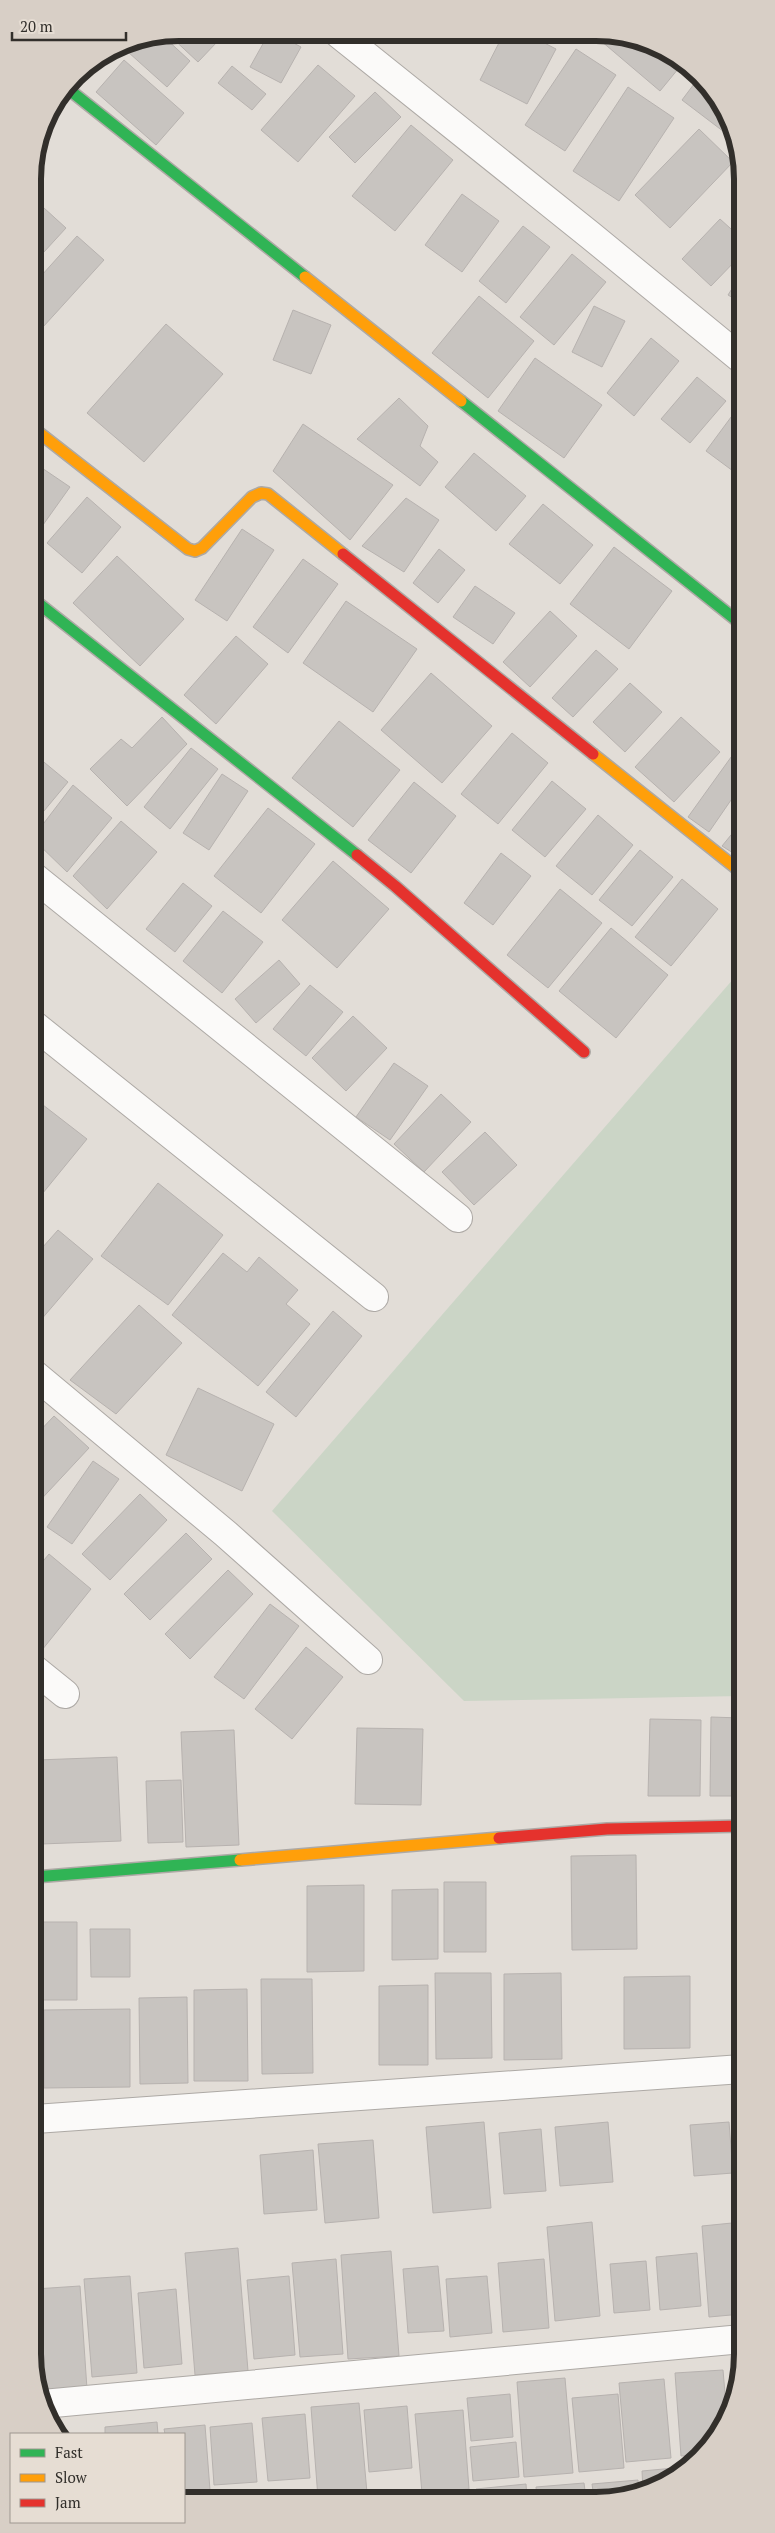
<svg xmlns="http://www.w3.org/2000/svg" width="775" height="2533" font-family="'PT Serif',serif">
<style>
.green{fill:#cbd5c6}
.building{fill:#c8c4c0;stroke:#b7b2af}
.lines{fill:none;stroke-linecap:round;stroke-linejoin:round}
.street-casing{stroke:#ada9a5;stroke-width:30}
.fast-casing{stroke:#ada9a5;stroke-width:14}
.slow-casing{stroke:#ada9a5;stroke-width:14}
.jam-casing{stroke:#ada9a5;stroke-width:14}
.street{stroke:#fbfaf9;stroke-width:28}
.fast{stroke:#30b455;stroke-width:11}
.slow{stroke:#ff9f0a;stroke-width:11}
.jam{stroke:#e5322d;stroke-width:11}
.rim{fill:none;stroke:#322f2b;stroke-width:6}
</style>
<rect width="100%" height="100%" fill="#e2ddd7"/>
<path class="green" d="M741,970V1696L464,1701L272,1511Z"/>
<path class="building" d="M180,33H206L217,42L198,62L169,35Z
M269,33H275L301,47L281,83L250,67Z
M503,35H529L556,49L527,104L480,80Z
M594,35H624L669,52L683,63L660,91Z
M163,36L190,61L167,87L128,52L138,41Z
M576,49L616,75L565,151L525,125Z
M124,60L184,113L156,145L96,92Z
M318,65L355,96L298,162L261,130Z
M232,66L266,94L252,110L218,83Z
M700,76L727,114L736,141L682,100Z
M628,87L674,118L619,201L573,171Z
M375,92L401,117L355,163L329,137Z
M411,125L453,160L395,231L352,196Z
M699,129L733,162L670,228L635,195Z
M462,194L499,221L462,272L425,245Z
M33,198L66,228L33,264Z
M720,219L740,237V256L711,286L682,259Z
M523,226L550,247L506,303L479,281Z
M77,236L104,260L33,338V285Z
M572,254L606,282L554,345L520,317Z
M740,276V302L728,295Z
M479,296L534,341L488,398L432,353Z
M594,306L625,321L602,367L572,352Z
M293,310L331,325L311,374L273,360Z
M166,324L223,374L144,462L87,413Z
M651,338L679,361L634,416L607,393Z
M535,358L602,405L564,458L498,411Z
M697,377L726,401L690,443L661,419Z
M399,398L428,426L420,446L438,462L420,486L357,439Z
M737,409L740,412V462L733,471L706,451Z
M303,424L393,485L350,540L273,471Z
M474,453L526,496L496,531L445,487Z
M39,466L70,487L33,539V475Z
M87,497L121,527L82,573L47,543Z
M406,498L439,520L404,572L362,546Z
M543,504L593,545L560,584L509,544Z
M242,529L274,550L227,621L195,600Z
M614,547L672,591L629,649L570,604Z
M439,549L465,570L438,603L413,583Z
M117,556L184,619L140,666L73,603Z
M303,559L338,584L288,653L253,627Z
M475,586L515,613L493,644L453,617Z
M346,601L417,649L373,712L303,663Z
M550,611L577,636L530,687L503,662Z
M236,636L268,664L216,724L184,695Z
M596,650L618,669L573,717L552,698Z
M431,673L492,726L442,783L381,730Z
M630,683L662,712L625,752L593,722Z
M162,717L187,744L127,806L90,769L121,739L132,748Z
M681,717L720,752L674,802L635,767Z
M339,721L400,770L353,827L292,778Z
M512,733L548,763L498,824L461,794Z
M191,748L218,769L170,829L144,807Z
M33,753L68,782L34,823Z
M734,753L740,757V787L709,832L688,817Z
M222,774L248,791L209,850L183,833Z
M552,781L586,809L545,857L512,830Z
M414,782L456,816L411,873L368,840Z
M73,785L112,818L67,872L34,840V836Z
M268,808L315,844L261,913L214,876Z
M598,815L633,845L592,895L556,866Z
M121,821L157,852L107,909L73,876Z
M740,824L741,858L722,846Z
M640,850L673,877L632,926L599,900Z
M501,853L531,876L493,925L464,903Z
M333,861L389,909L337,968L282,920Z
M682,879L718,909L671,966L635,937Z
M183,883L212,906L175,952L146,929Z
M560,889L602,923L548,988L507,955Z
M223,911L263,942L222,993L183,961Z
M611,928L668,975L616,1038L559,991Z
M279,960L300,984L256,1023L235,999Z
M310,985L343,1012L306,1056L273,1029Z
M353,1016L387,1048L346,1091L312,1058Z
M394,1063L428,1086L390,1140L356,1117Z
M441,1094L471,1122L424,1172L394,1144Z
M34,1098L87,1139L38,1199L34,1196Z
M485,1132L517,1165L474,1205L442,1172Z
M158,1183L223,1235L168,1305L101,1256Z
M34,1226L41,1232L34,1241Z
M58,1230L93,1259L34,1328V1257Z
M223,1253L247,1272L259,1257L298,1290L286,1304L310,1324L258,1386L172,1315Z
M139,1305L182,1343L116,1414L70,1380Z
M333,1311L362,1336L296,1417L266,1392Z
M198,1388L274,1424L242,1491L166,1455Z
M34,1397L44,1405L34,1415Z
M54,1416L89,1448L34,1507V1437Z
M93,1461L119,1479L72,1544L47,1527Z
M140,1494L167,1520L110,1580L82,1554Z
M186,1533L212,1559L150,1620L124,1594Z
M49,1554L91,1589L38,1655L34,1652V1572Z
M228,1570L253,1594L190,1659L165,1634Z
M270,1604L299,1626L244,1699L214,1677Z
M306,1647L343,1677L292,1739L255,1709Z
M711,1717L741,1718L742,1796H710Z
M650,1719L701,1720L700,1796H648Z
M357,1728L423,1729L421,1805L355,1804Z
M234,1730L239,1845L186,1847L181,1732Z
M117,1757L121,1841L41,1844L37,1760Z
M181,1780L183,1842L148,1843L146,1781Z
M636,1855L637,1949L572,1950L571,1856Z
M444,1882H486V1952H444Z
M364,1885V1971L307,1972V1886Z
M438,1889V1959L392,1960V1890Z
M35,1922H77V2000H35Z
M90,1929H130V1977H91Z
M739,1963H742V2040H739Z
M435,1973H491L492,2058L436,2059Z
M561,1973L562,2059L504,2060V1974Z
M690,1976V2048L624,2049V1977Z
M261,1979H312L313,2073L262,2074Z
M428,1985V2065H379V1986Z
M247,1989L248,2081H194V1990Z
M187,1997L188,2083L140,2084L139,1998Z
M130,2009V2087L44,2088V2010Z
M736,2087H742V2127H737Z
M484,2122L491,2208L433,2213L426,2127Z
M608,2122L613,2182L560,2186L555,2127Z
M729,2122L733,2173L694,2176L690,2125Z
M541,2129L546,2191L504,2194L499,2133Z
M734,2136H742V2189H738Z
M373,2140L379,2218L325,2223L318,2144Z
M313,2150L317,2210L264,2214L260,2155Z
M592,2222L600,2316L555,2321L547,2227Z
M742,2222V2314L709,2317L702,2226Z
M238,2248L248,2371L195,2375L185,2253Z
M391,2251L399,2356L348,2359L341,2255Z
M697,2253L701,2306L660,2310L656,2257Z
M336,2259L343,2354L300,2357L292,2263Z
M544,2259L549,2328L503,2332L498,2263Z
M646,2261L650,2310L614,2313L610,2264Z
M438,2266L444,2331L408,2333L403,2269Z
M130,2276L137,2373L92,2377L84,2279Z
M289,2276L295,2355L254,2359L247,2280Z
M487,2276L492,2333L450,2337L446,2279Z
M80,2286L87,2389L41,2392L35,2327V2289Z
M176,2289L182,2364L144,2368L138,2293Z
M723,2370L727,2417L706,2451L702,2454L681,2456L675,2373Z
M565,2378L573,2473L524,2477L517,2382Z
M664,2379L671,2458L626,2462L619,2383Z
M738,2380L731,2409V2410L729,2381Z
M510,2394L513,2437L471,2441L467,2398Z
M618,2394L624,2468L579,2472L572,2398Z
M359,2403L367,2493L318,2498L311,2407Z
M407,2406L412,2468L369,2472L364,2410Z
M463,2410L469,2489L422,2493L415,2414Z
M305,2414L310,2478L268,2481L262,2418Z
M157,2422L158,2434H105V2427Z
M252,2423L257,2482L214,2485L210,2427Z
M205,2425L210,2490L184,2493V2434H165L164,2429Z
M516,2442L519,2477L473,2481L470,2447Z
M685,2467L669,2481L643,2490L642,2471Z
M638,2480L639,2492L624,2498H594L592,2484Z
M584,2483L586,2498H537L536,2487Z
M526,2484L527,2498H476V2489Z"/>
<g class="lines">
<g class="street-casing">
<path id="street" d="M339,34L590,235L740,358
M34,877L458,1218
M34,1025L374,1297
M34,1374L226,1534L368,1660
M34,1669L65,1694
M35,2119L742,2069
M43,2404L742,2339"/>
</g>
<g class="fast-casing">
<path id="fast" d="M67,88L305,277
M461,401L740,623
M33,599L357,855
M35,1877L240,1860"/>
</g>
<g class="slow-casing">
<path id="slow" d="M305,277L461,401
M33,428L188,549L195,551L202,548L252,497L261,493L268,494L343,554
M593,754L741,872
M240,1860L499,1838"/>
</g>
<g class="jam-casing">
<path id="jam" d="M343,554L593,754
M357,855L395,886L584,1052
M499,1838L607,1829L742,1826"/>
</g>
<use href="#street" class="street"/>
<use href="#fast" class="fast"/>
<use href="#slow" class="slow"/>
<use href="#jam" class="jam"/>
</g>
<path d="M0 0H775V2533H0ZM179 41H596A138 138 0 0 1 734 179V2354A138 138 0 0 1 596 2492H179A138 138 0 0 1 41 2354V179A138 138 0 0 1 179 41Z" fill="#d8cfc6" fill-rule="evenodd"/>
<path class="rim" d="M179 41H596A138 138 0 0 1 734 179V2354A138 138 0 0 1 596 2492H179A138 138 0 0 1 41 2354V179A138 138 0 0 1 179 41Z"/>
<rect x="10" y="2433" width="175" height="90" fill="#e6ddd3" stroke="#9e9790"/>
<rect x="20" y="2449" width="25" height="8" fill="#30b455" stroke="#9e9790"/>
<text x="55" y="2458" font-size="15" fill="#322f2b">Fast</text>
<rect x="20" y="2474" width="25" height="8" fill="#ff9f0a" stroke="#9e9790"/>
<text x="55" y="2483" font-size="15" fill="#322f2b">Slow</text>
<rect x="20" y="2499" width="25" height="8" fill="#e5322d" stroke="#9e9790"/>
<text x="55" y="2508" font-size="15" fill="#322f2b">Jam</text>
<path d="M12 32v8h114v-8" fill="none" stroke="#322f2b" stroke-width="2.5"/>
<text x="20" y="32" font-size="15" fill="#322f2b" stroke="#e6ddd3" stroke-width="4" paint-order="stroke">20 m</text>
</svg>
